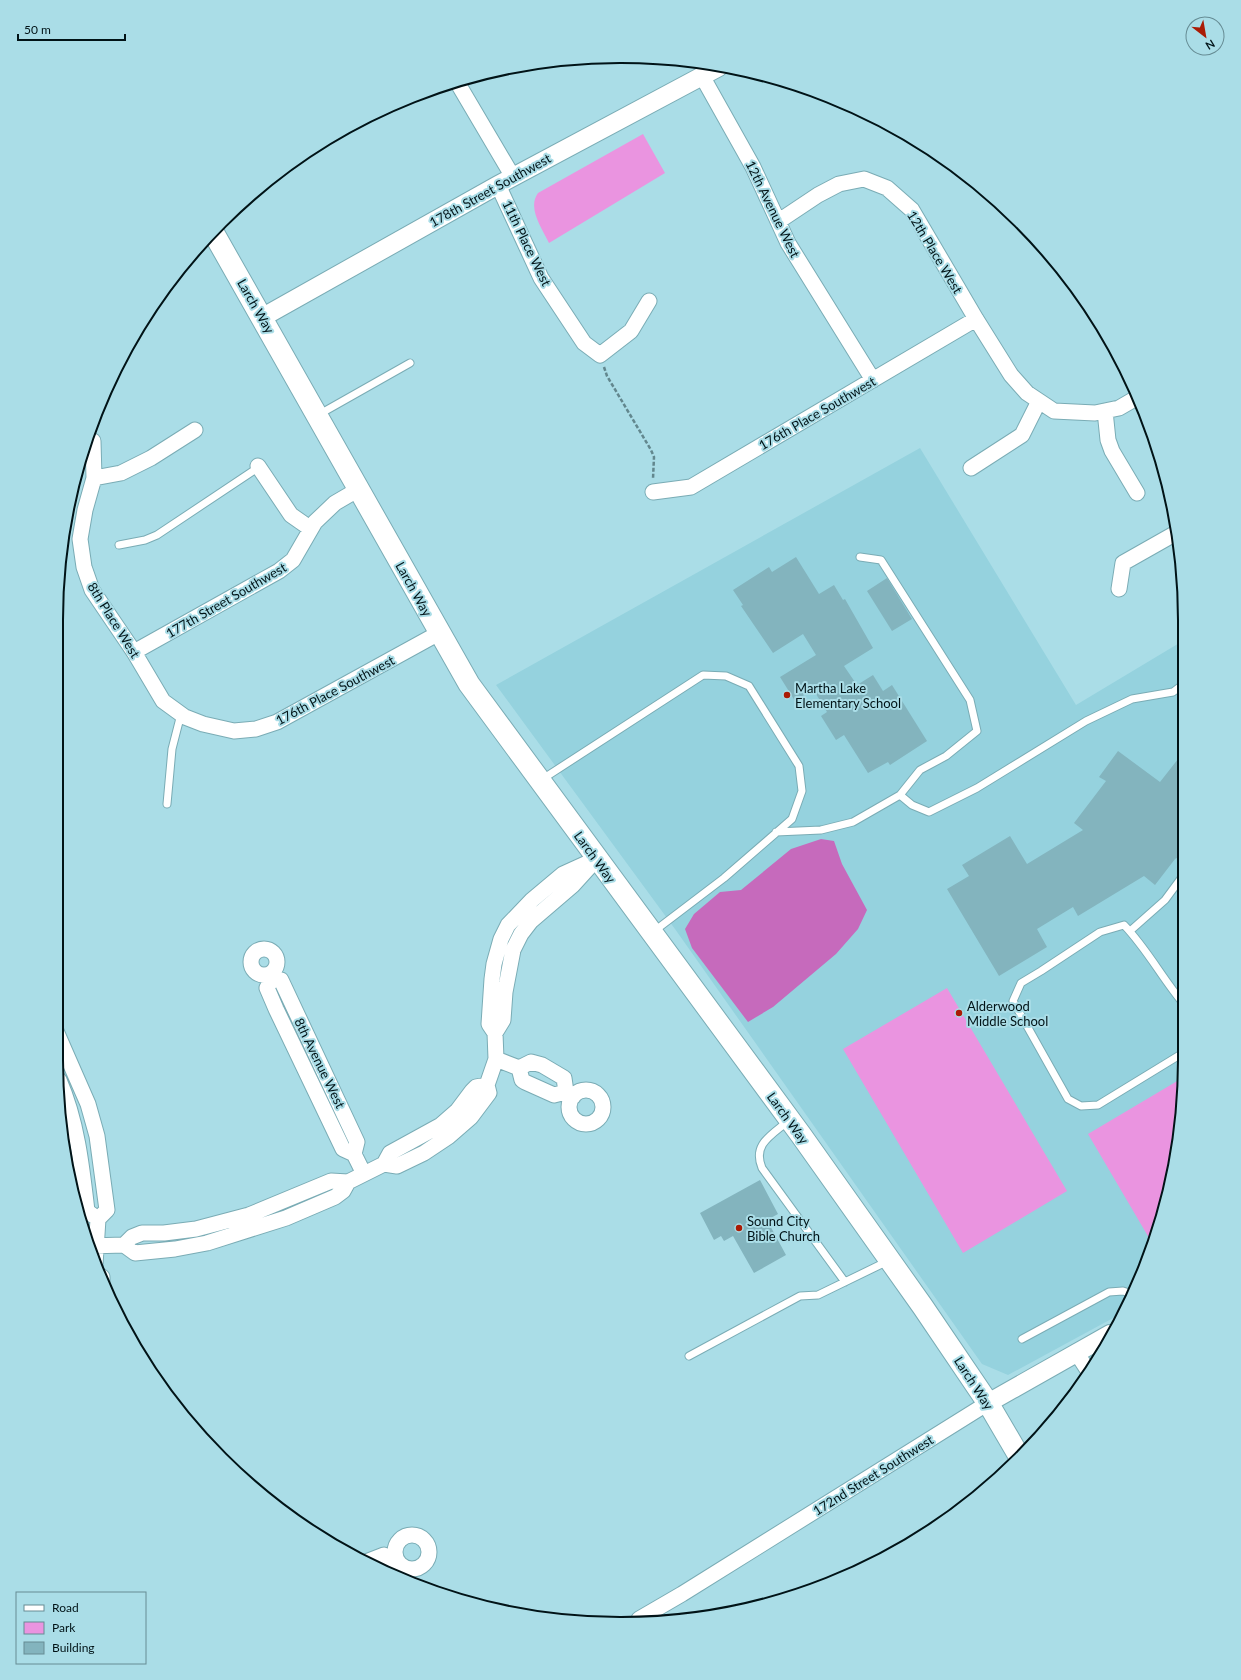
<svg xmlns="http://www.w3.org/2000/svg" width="1241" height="1680" font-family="Lato,sans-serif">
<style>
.built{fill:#95d2de}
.green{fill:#ea94e0}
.forest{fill:#c66abc}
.building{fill:#83b4be}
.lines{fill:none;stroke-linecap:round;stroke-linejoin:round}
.service-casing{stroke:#7aacb5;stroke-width:9}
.minor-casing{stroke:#7aacb5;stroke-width:17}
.tertiary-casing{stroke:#7aacb5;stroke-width:20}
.secondary-casing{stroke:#7aacb5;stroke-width:23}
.path{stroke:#62878e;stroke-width:2.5;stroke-dasharray:4 2;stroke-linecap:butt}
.service{stroke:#fff;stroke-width:7}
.minor{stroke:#fff;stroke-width:15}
.tertiary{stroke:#fff;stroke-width:18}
.secondary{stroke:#fff;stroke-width:21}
.poi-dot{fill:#aa1b05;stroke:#aadde7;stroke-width:1.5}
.labels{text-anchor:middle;stroke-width:4;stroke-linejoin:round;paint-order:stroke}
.street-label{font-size:13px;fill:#011317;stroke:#aadde7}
.poi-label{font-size:13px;fill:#011317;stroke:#aadde7;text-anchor:start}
.rim{fill:none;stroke:#011317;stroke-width:2}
</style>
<rect width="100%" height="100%" fill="#aadde7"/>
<path class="built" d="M920,448L1076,705L1181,642L1184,1097L1166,1206L1126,1311L1008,1375L982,1364L675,929L496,685Z"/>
<path class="green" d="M643,134L665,173L549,243C542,228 527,208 538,193Z
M947,988L1067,1191L963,1253L843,1049Z
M1184,1077V1097L1166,1206L1152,1243L1088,1134Z"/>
<path class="forest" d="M821,839L834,841L842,864L867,910L858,929L836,954L773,1007L748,1022L692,948L685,929L694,914L720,892L741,890L791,849Z"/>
<path class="building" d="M796,557L819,594L834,585L843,600L845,599L873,648L844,666L857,685L873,675L883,691L892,685L927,741L890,765L888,762L868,773L844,735L836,740L821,716L827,712L813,689L795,701L780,677L816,655L803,634L773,653L741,606L743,605L733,590L769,567L772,572Z
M887,578L912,619L892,631L867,591Z
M1118,751L1160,782L1182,754V855L1175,859L1155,885L1144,876L1078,916L1073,907L1037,929L1047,947L999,976L947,889L969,876L962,865L1010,836L1027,864L1083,830L1074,823L1106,781L1099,777Z
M760,1180L778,1214L767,1220L786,1255L754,1273L733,1236L724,1241L721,1236L714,1240L700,1213Z"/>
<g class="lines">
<g class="service-casing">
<path id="service" d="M318,415L410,363
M119,545L145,540L157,535L259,467
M860,557L881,560L970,700L977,731L946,756L920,770L900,795
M541,780L703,675L726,676L749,686L799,766L802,791L792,819L724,878L653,932
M167,804L172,749L181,714
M776,832L821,830L853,822L900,795L912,805L929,812L977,788L1086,721L1132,699L1173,692L1181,686
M1130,931L1165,900L1182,877
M1183,1003C1162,978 1147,949 1124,925L1100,932L1041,971L1021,983L1013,1001L1068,1099L1081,1106L1098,1105L1183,1053
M788,1121C772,1135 752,1144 762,1168L845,1282
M1022,1339L1109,1292L1123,1291L1132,1294
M689,1356L800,1296L818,1295L888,1261"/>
</g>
<g class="minor-casing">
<path id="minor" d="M702,76L753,167L788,243L873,380
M457,82L513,177
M498,185L541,278L584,343L600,355L631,331L649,301
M779,221L818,195L839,184L864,179L887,188L912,210L976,319L1011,375L1027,393L1054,411L1095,413L1119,408L1138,397
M1105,411L1108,440L1112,451L1137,493
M93,441L94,478L85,510L80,539L84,567L92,590L134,652L163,701L185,717L203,724L234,731L256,729L277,722L439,633
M258,466L291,515L311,529
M971,468L1022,435L1039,401
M94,478L121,473L151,458L195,430
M653,492L691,487L976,319
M1119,589L1123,563L1176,533
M134,652L279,571L293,560L315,522L335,503L359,489
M251 962a13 13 0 1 1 26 0a13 13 0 1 1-26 0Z
M272,979L267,988L276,1009L343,1149L354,1154L364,1174
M272,979L281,980L357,1142L354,1154
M56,1031L88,1104L97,1136L107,1210L98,1219L95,1265
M495,1033L503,1020L505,992L513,950L521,934L531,921L573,885L593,863
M496,1059L519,1068L531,1062L542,1065L564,1078L566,1092L573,1097
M519,1068L522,1080L525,1082L554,1095L566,1092
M59,1080C77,1121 82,1167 87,1211L98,1219
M569 1107a17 17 0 1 1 34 0a17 17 0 1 1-34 0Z
M384,1164L397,1166L424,1153L448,1137L471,1117L489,1093L487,1085L496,1059L495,1033L489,1024L492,979L494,964L501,939L508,925L532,900L563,874L596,859
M124,1245L135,1253L175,1249L207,1243L286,1218L335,1197L343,1191L348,1182L384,1164L390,1153L441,1125L457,1111L472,1091L476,1087L487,1085
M89,1246L124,1245L132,1237L142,1233H164L196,1229L249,1215L331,1181L348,1182
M99,1275L102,1277V1281
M1076,1352L1087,1369
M395 1552a17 17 0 1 1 34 0a17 17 0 1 1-34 0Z
M366,1562L384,1555L392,1561
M639,1619L682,1594L988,1403"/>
</g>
<g class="tertiary-casing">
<path id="tertiary" d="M263,317L498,185L719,67
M988,1403L1110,1334"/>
</g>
<g class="secondary-casing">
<path id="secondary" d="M213,232L469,684L801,1135L923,1307L988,1403L1019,1456"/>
</g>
<path class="path" d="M604,367L607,376L651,450L654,457L653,479"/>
<use href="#service" class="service"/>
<use href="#minor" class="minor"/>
<use href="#tertiary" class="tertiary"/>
<use href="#secondary" class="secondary"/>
</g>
<g class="poi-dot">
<circle cx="787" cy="695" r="4"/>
<circle cx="959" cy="1013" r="4"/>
<circle cx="739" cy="1228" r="4"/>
</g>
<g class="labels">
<g class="street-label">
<text transform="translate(490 190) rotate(-29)" y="5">178th Street Southwest</text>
<text transform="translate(773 209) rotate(64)" y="5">12th Avenue West</text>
<text transform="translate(527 243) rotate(64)" y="5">11th Place West</text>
<text transform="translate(935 252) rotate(59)" y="5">12th Place West</text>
<text transform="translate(256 306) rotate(60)" y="5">Larch Way</text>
<text transform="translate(817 413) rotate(-30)" y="5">176th Place Southwest</text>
<text transform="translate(414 589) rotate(61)" y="5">Larch Way</text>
<text transform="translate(226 600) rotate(-30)" y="5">177th Street Southwest</text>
<text transform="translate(114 620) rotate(58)" y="5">8th Place West</text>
<text transform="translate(335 690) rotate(-28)" y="5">176th Place Southwest</text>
<text transform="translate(595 857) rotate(54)" y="5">Larch Way</text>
<text transform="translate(320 1063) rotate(64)" y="5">8th Avenue West</text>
<text transform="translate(788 1118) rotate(54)" y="5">Larch Way</text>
<text transform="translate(974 1383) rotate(57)" y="5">Larch Way</text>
<text transform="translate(873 1475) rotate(-32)" y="5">172nd Street Southwest</text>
</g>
<g class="poi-label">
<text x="795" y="693">Martha Lake<tspan x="795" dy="15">Elementary School</tspan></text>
<text x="967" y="1011">Alderwood<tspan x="967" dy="15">Middle School</tspan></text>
<text x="747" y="1226">Sound City<tspan x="747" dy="15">Bible Church</tspan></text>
</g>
</g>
<path d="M0 0H1241V1680H0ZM620 63H621A557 557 0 0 1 1178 620V1060A557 557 0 0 1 621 1617H620A557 557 0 0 1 63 1060V620A557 557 0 0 1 620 63Z" fill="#aadde7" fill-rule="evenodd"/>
<path class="rim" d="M620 63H621A557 557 0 0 1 1178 620V1060A557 557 0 0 1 621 1617H620A557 557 0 0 1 63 1060V620A557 557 0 0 1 620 63Z"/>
<rect x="16" y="1592" width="130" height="72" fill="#aadde7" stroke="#668c94"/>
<rect x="24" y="1605" width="20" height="6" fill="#ffffff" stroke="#668c94"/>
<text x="52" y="1612" font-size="12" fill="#011317">Road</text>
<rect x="24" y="1622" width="20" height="12" fill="#ea94e0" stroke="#668c94"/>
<text x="52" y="1632" font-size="12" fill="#011317">Park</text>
<rect x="24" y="1642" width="20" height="12" fill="#83b4be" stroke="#668c94"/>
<text x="52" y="1652" font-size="12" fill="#011317">Building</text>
<g transform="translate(1205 36) rotate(149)"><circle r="19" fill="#aadde7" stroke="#668c94"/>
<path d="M0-3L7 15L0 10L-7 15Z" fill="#aa1b05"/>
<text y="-6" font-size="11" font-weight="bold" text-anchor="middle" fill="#011317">N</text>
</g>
<path d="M18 34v6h107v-6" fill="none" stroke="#011317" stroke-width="2"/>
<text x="24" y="34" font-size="12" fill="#011317" stroke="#aadde7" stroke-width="3" paint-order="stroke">50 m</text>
</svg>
